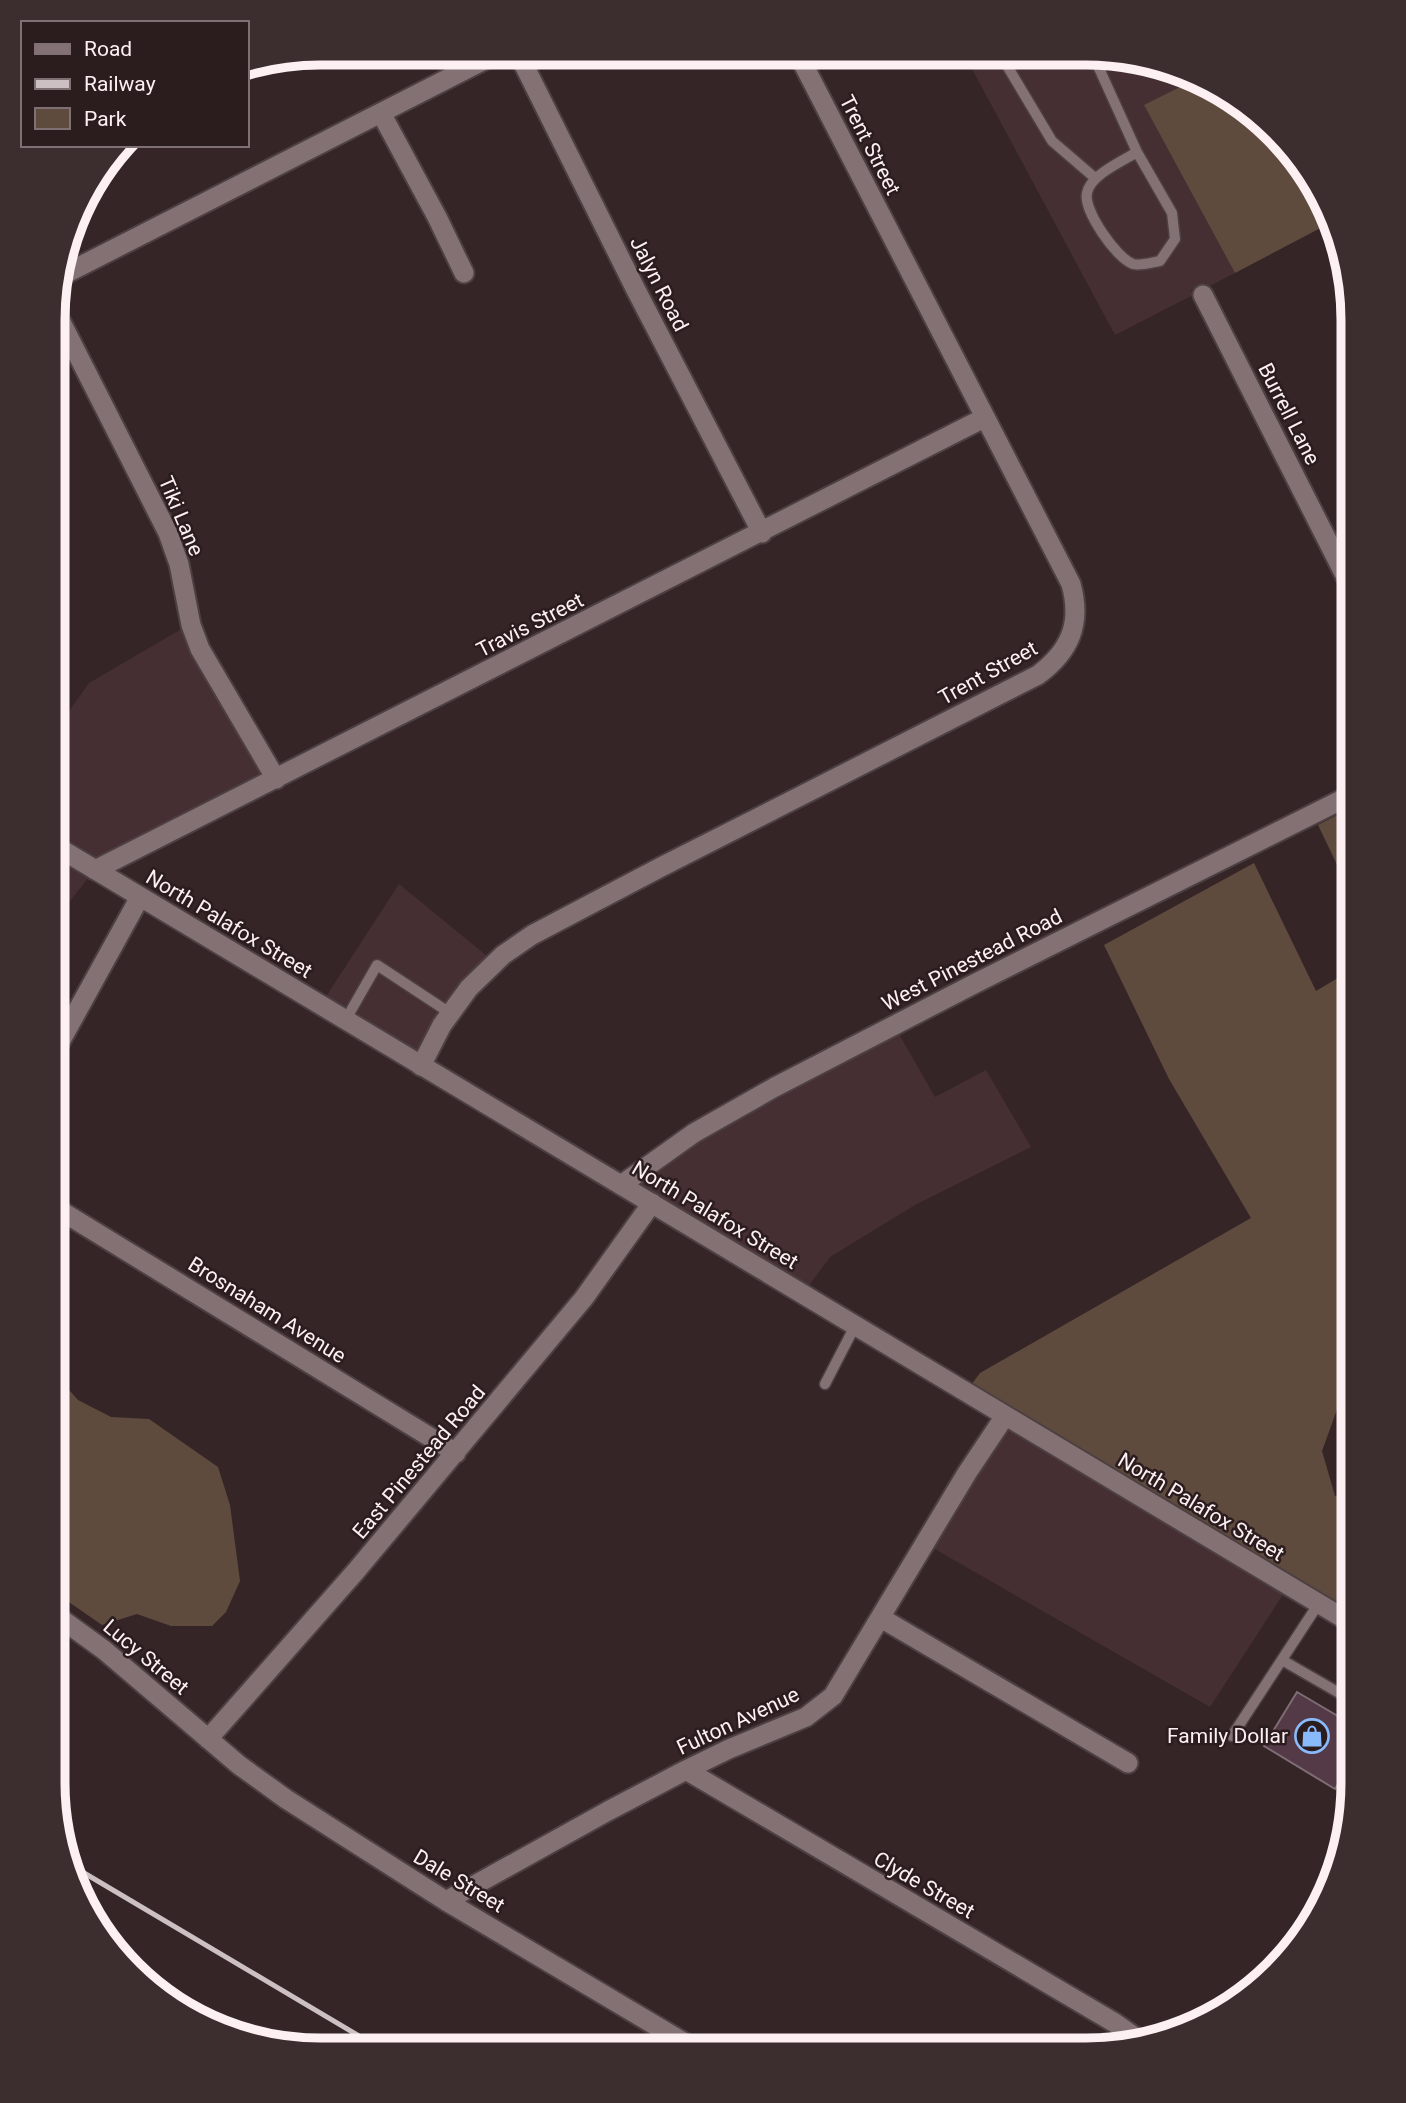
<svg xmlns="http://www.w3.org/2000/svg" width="1406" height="2103" font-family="Roboto,sans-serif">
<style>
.built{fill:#462f32}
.green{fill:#5f4b3e}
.building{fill:#543947;stroke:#7e6d75;stroke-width:2}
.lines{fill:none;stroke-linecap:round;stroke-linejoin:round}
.service-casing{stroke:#4d4042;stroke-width:13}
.minor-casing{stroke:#4d4042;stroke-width:23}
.secondary-casing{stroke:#4d4042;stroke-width:23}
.service{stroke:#847173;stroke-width:10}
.minor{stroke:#847173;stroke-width:19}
.secondary{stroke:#847173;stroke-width:19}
.rail{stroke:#cdc0c2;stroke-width:5}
.labels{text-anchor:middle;stroke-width:5;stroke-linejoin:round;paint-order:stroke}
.street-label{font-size:21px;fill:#fcf0f2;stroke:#2b1c1e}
.poi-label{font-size:21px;fill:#fcf0f2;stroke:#2b1c1e;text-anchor:end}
.rim{fill:none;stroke:#fcf0f2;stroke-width:9}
</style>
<rect width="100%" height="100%" fill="#352527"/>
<path class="built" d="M964,54L1121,55L1189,73L1198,78L1144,105L1235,273L1208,287L1206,283L1191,290L1193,295L1115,335Z
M183,628L263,774L95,859L54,835V732L89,683Z
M54,856L89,877L54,921Z
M399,884L487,956L462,981L447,999L434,1019L417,1053L325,998Z
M899,1034L935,1097L986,1070L1031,1147L915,1205L830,1257L808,1287L638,1185L700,1141L780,1096Z
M1008,1428L1284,1593L1210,1707L933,1548Z"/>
<path class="green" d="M1198,78L1249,108L1298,157L1334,221L1235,273L1144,105Z
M1353,807V898L1318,825Z
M1254,863L1316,991L1353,969V1371L1347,1382L1322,1451L1335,1496L1353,1501V1613L971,1385L980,1373L1251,1218L1169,1079L1104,945Z
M53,1372L78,1400L111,1417L149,1419L218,1467L230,1505L240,1581L226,1612L212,1626H171L137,1614L102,1625L53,1591Z"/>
<path class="building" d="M1297,1692L1353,1725V1760L1335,1789L1264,1746Z"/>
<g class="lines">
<g class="service-casing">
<path id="service" d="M1000,54L1052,141L1095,178
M1093,55L1137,152L1172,213L1175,239L1160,261C1153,262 1140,266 1133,264C1116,258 1083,210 1087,193C1090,175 1123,161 1137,152
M345,1021L377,965L450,1013
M825,1384L855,1326
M1282,1660L1353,1701
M1232,1736L1319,1603"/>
</g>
<g class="minor-casing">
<path id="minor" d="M518,53L636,290L762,533
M381,113L437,217L464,273
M57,278L498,53
M1203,295L1353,591
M55,310L168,533L179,564L191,625L200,649L276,779
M95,870L984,418
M54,1053L140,897
M421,1066L442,1025L469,988L503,955L532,935L661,867L1038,675C1070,651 1082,624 1071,584L798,54
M621,1185L694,1133L775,1087L974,984L1353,794
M53,1206L456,1453
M53,1613L104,1650L239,1765L286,1799L446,1901L695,2049
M881,1618L1128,1763
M208,1739L356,1571L584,1298L652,1203
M686,1770L1115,2023L1139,2040
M446,1901L608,1811L686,1770L729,1749L806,1717L833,1696L967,1473L1005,1416"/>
</g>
<g class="secondary-casing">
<path id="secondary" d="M54,845L1353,1624"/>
</g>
<use href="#service" class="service"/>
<use href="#minor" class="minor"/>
<use href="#secondary" class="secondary"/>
<path class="rail" d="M69,1864L381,2049"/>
</g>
<defs>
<g id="shop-ring" transform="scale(1.75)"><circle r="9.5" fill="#2b1c1e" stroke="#89bafc" stroke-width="1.5"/><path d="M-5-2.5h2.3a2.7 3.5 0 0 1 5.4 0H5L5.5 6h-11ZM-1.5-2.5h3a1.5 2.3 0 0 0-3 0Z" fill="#89bafc"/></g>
</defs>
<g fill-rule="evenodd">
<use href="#shop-ring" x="1312" y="1736"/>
</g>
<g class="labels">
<g class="street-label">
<text transform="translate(870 145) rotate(63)" y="7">Trent Street</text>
<text transform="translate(659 284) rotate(63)" y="7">Jalyn Road</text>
<text transform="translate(1289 414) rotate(63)" y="7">Burrell Lane</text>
<text transform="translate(181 516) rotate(67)" y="7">Tiki Lane</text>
<text transform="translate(530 625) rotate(-27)" y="7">Travis Street</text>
<text transform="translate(988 673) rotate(-29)" y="7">Trent Street</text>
<text transform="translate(229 924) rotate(31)" y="7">North Palafox Street</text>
<text transform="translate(972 960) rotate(-27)" y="7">West Pinestead Road</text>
<text transform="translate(715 1215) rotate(31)" y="7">North Palafox Street</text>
<text transform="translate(267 1310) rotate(32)" y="7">Brosnaham Avenue</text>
<text transform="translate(419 1462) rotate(-50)" y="7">East Pinestead Road</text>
<text transform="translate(1201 1507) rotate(31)" y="7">North Palafox Street</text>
<text transform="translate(146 1657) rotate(40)" y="7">Lucy Street</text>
<text transform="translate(738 1721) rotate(-25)" y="7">Fulton Avenue</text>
<text transform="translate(459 1881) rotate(31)" y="7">Dale Street</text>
<text transform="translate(924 1885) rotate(30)" y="7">Clyde Street</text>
</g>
<g class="poi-label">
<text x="1288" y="1743">Family Dollar</text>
</g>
</g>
<path d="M0 0H1406V2103H0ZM320 65H1086A255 255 0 0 1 1341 320V1783A255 255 0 0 1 1086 2038H320A255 255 0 0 1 65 1783V320A255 255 0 0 1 320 65Z" fill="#3c2d2f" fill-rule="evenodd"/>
<path class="rim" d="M320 65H1086A255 255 0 0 1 1341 320V1783A255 255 0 0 1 1086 2038H320A255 255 0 0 1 65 1783V320A255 255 0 0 1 320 65Z"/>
<rect x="21" y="21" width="228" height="126" fill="#2b1c1e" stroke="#7f7173" stroke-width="2"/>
<rect x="35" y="44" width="35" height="10" fill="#847173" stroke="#7f7173" stroke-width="2"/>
<text x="84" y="56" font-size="21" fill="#fcf0f2">Road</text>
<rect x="35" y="79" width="35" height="10" fill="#cdc0c2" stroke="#7f7173" stroke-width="2"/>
<text x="84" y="91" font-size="21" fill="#fcf0f2">Railway</text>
<rect x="35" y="108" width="35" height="21" fill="#5f4b3e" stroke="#7f7173" stroke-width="2"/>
<text x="84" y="126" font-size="21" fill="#fcf0f2">Park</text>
</svg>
